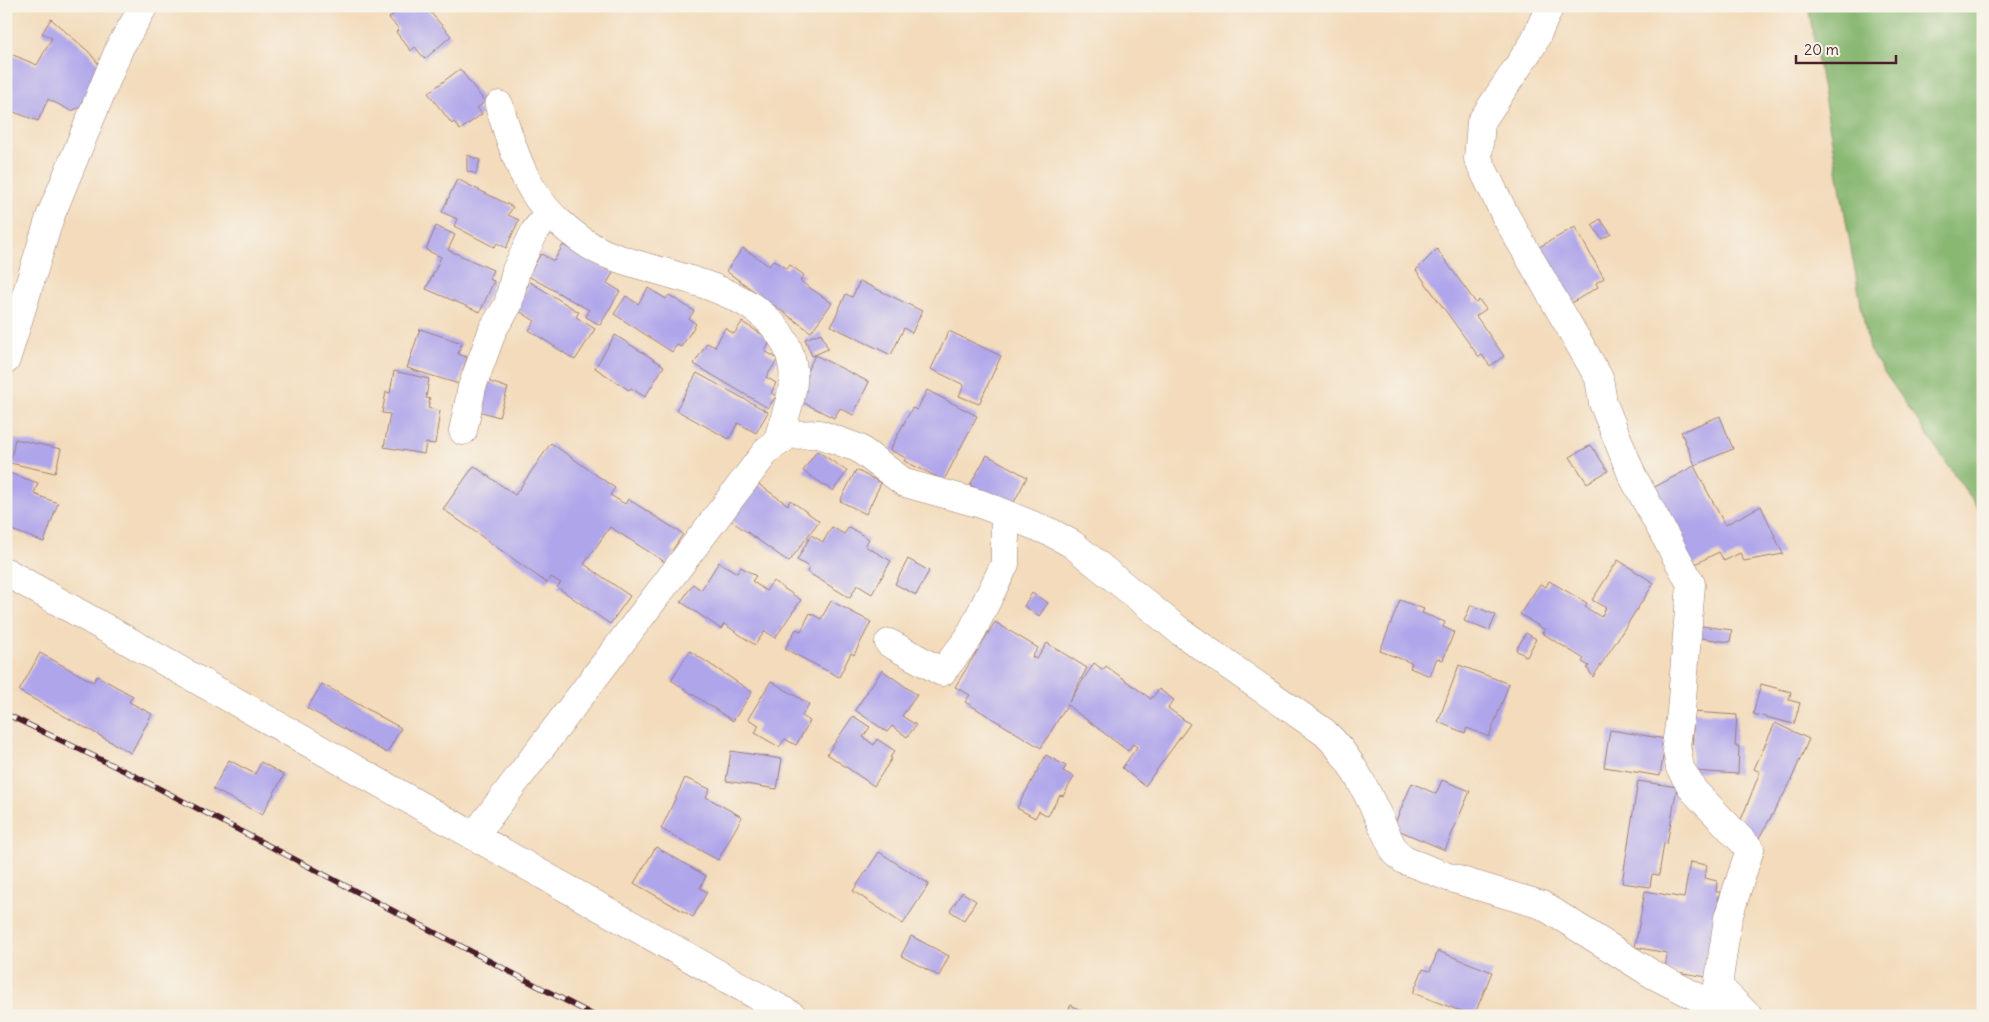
<svg xmlns="http://www.w3.org/2000/svg" width="1989" height="1022" font-family="Delius,sans-serif">
<style>
.forest{fill:#88b872;stroke:#696c4e}
.building{fill:#afa5eb}
.lines{fill:none;stroke-linecap:round;stroke-linejoin:round}
.street-casing{stroke:#9e7d73;stroke-width:29}
.secondary-casing{stroke:#9e7d73;stroke-width:29}
.street{stroke:#fff;stroke-width:28}
.secondary{stroke:#fff;stroke-width:28}
.rail-casing{stroke:#4a1f2b;stroke-width:5.5}
.rail{stroke:#f7f3e8;stroke-width:4;stroke-dasharray:11;stroke-linecap:butt}
</style>
<rect width="100%" height="100%" fill="#f7f3e8"/>
<filter id="ink" filterUnits="userSpaceOnUse"><feTurbulence type="fractalNoise" baseFrequency=".02" numOctaves="2"/><feDisplacementMap in="SourceGraphic" scale="10" xChannelSelector="R" yChannelSelector="G"/><feConvolveMatrix kernelMatrix="1 2 1 2 8 2 1 2 1" color-interpolation-filters="sRGB"/></filter>
<filter id="wash" filterUnits="userSpaceOnUse"><feTurbulence type="fractalNoise" baseFrequency=".0096" numOctaves="4" result="noise"/><feDisplacementMap in="SourceGraphic" scale="20" xChannelSelector="R" yChannelSelector="G"/><feGaussianBlur stdDeviation="1.12" result="paint"/><feColorMatrix in="noise" values="0 0 0 0 0 0 0 0 0 0 0 0 0 0 0 0 0 1.4 0 .05"/><feComposite in="paint" operator="in"/></filter>
<g filter="url(#wash)">
<rect width="100%" height="100%" fill="#f3dbbb"/>
<path class="forest" d="M1808,6H1983V516L1869,350Z"/>
<g id="blocks">
<path class="building" d="M403,6H425L451,36L425,59L415,47L411,51L396,32L399,29L389,18Z
M51,19L89,52L104,71L81,107L71,111L48,99L38,121L6,109V52L37,65L52,38L42,33Z
M460,69L485,102L477,108L482,114L460,130L454,122L452,124L428,93Z
M467,155L480,160L476,174L467,171Z
M457,179L513,207L508,215L519,220L506,248L497,243L494,247L454,226L457,219L442,212Z
M1600,219L1611,234L1602,239L1592,225Z
M436,226L455,235L448,250L493,270L489,279L494,281L480,312L426,289L441,257L426,250Z
M1575,227L1604,278L1596,283L1598,287L1568,305L1534,250Z
M563,245L613,273L607,283L620,291L600,325L586,317L589,310L528,276L541,254L554,261Z
M743,248L769,266L773,260L787,269L790,265L804,275L800,281L832,303L811,332L726,271Z
M1437,249L1476,303L1479,300L1486,309L1476,316L1504,356L1490,366L1482,355L1479,357L1416,270Z
M860,281L922,311L912,333L904,328L891,355L831,326L846,294L852,297Z
M530,282L579,312L576,317L595,329L575,360L529,330L535,321L514,308Z
M648,288L666,299L669,295L694,311L689,319L696,324L681,347L677,345L672,352L614,314L626,296L638,304Z
M742,322L771,340L765,351L778,359L766,377L776,383L771,393L776,396L768,408L694,364L707,343L715,347L725,328L734,334Z
M420,329L462,343L458,354L467,357L459,384L407,368Z
M949,331L1001,356L979,404L959,396L964,385L931,369Z
M821,333L828,349L812,356L805,339Z
M615,335L664,366L645,397L631,388L629,390L595,368Z
M815,355L869,382L853,415L840,408L834,418L794,398Z
M394,371L429,379L426,398L430,399L428,408L440,411L435,444L426,443L424,454L384,447L390,414L382,413L386,392L390,393Z
M697,373L768,412L756,433L738,423L729,439L676,410Z
M482,379L508,388L499,417L472,409Z
M927,390L977,416L944,480L904,461L906,458L890,450L912,408L917,410Z
M1720,416L1733,449L1695,465L1681,432Z
M15,439L61,449L55,473L10,463Z
M551,443L615,488L610,495L625,504L628,499L683,534L672,551L675,553L668,564L610,527L584,564L630,596L610,624L557,587L561,583L551,577L547,583L443,509L474,466L515,495Z
M1591,445L1608,471L1587,483L1570,457Z
M817,451L847,471L833,491L803,471Z
M987,455L1027,477L1011,508L970,485Z
M1694,466L1725,525L1761,506L1783,554L1744,561L1740,553L1724,561L1719,552L1691,566L1651,489Z
M856,470L881,483L866,514L840,501Z
M6,472L38,483L34,494L58,503L44,542L6,528Z
M757,483L788,505L790,500L819,521L789,562L730,520Z
M832,527L844,534L849,527L869,539L865,546L891,561L872,594L857,585L850,598L807,572L809,567L797,560L811,535L823,542Z
M908,559L929,571L916,595L895,584Z
M1618,560L1654,583L1593,677L1587,668L1589,666L1582,662L1584,659L1542,633L1545,630L1520,614L1540,584L1546,587L1549,581L1587,603L1585,607L1601,617L1606,608L1592,600Z
M719,562L737,573L741,567L756,576L752,581L766,591L773,581L801,600L775,638L765,631L755,645L724,624L721,629L681,602L693,584L701,590Z
M1032,593L1048,603L1039,616L1024,606Z
M1400,600L1424,609L1422,613L1445,622L1443,627L1454,632L1443,660L1437,658L1430,676L1410,668L1412,663L1380,651Z
M831,601L871,622L854,655L851,653L839,677L785,649L796,629L801,631L810,613L821,619Z
M1471,605L1496,615L1489,631L1464,621Z
M995,622L1038,648L1032,657L1037,659L1047,643L1087,668L1069,702L1094,663L1103,670L1106,666L1151,699L1159,689L1174,700L1168,708L1190,724L1145,786L1122,768L1137,747L1133,744L1128,751L1067,705L1041,748L965,702L970,695L955,687Z
M1702,626L1732,630L1730,642L1700,638Z
M1526,633L1536,639L1527,657L1516,650Z
M690,651L752,692L733,721L671,680Z
M40,653L93,682L97,676L133,696L129,702L152,714L131,753L19,691Z
M1459,665L1509,684L1489,737L1467,728L1465,733L1438,722Z
M882,670L917,695L902,716L916,725L907,737L892,726L887,732L855,710Z
M771,681L809,704L802,716L810,721L796,745L785,739L779,747L755,733L759,725L748,719Z
M322,684L401,728L387,753L307,708Z
M1761,684L1791,692L1789,700L1800,703L1794,724L1753,714Z
M1694,712L1737,715L1735,746H1739L1738,774L1691,771Z
M853,716L870,727L863,737L874,745L877,739L895,751L890,757L892,758L874,786L827,754Z
M1775,723L1809,739L1788,787L1756,843L1739,825L1760,772L1754,769Z
M1610,730L1666,739L1660,776L1604,767Z
M731,751L782,759L777,789L726,781Z
M1046,755L1066,766L1063,771L1074,777L1063,796L1060,795L1048,816L1039,811L1035,818L1017,808Z
M229,760L255,774L261,762L284,775L262,815L213,789Z
M685,778L710,789L706,797L742,817L718,860L661,829Z
M1442,780L1470,791L1445,850L1393,828L1412,783L1436,794Z
M1638,781L1677,787L1667,844L1664,843L1659,875L1652,874L1650,887L1622,883Z
M656,847L706,876L700,888L707,892L693,917L634,883Z
M879,852L929,884L903,924L853,891Z
M1690,862L1707,865L1705,878L1717,881L1716,892H1720L1718,901L1724,903L1707,977L1665,970L1667,953L1635,947L1645,891L1684,898Z
M962,892L976,901L964,920L950,911Z
M911,936L949,956L939,976L901,956Z
M1438,951L1492,972L1474,1016L1413,993L1423,969L1430,971Z
M1071,1005L1092,1016H1065Z"/>
</g>
</g>
<g filter="url(#ink)">
<use href="#blocks" fill-opacity="0" stroke="#9e7d73" stroke-width="1"/>
<g class="lines">
<g class="street-casing">
<path id="street" d="M1550,6L1533,44L1481,122L1478,159L1505,215L1599,378L1603,403L1632,475L1691,584L1681,712L1676,745L1680,768L1694,791L1750,849L1728,918L1715,1006
M499,105C512,146 524,191 558,221C571,233 588,246 604,253C665,279 782,285 793,369C796,389 783,422 777,442
M6,360L50,217L120,47L144,6
M463,431L472,387L493,329L508,305L516,270L535,231L549,213
M889,643L942,672L968,639L1005,564V514
M474,836L768,449L789,435L819,434L858,448L905,483L981,504L1052,533L1072,544L1181,632L1324,732C1358,763 1375,812 1395,852L1404,860L1448,877L1542,905L1652,974L1715,1006
M1715,1004L1720,988L1748,1016"/>
</g>
<g class="secondary-casing">
<path id="secondary" d="M6,572L793,1016"/>
</g>
<use href="#street" class="street"/>
<use href="#secondary" class="secondary"/>
<g class="rail-casing">
<path id="rail" d="M6,714L135,776L595,1016"/>
</g>
<use href="#rail" class="rail"/>
</g>
</g>
<rect width="1989" height="1022" fill="none" stroke="#f7f3e8" stroke-width="25"/>
<path d="M1796 55v8h100v-8" fill="none" stroke="#4a1f2b" stroke-width="2.5"/>
<text x="1804" y="55" font-size="15" fill="#4a1f2b" stroke="#f7f3e8" stroke-width="4" paint-order="stroke">20 m</text>
</svg>
